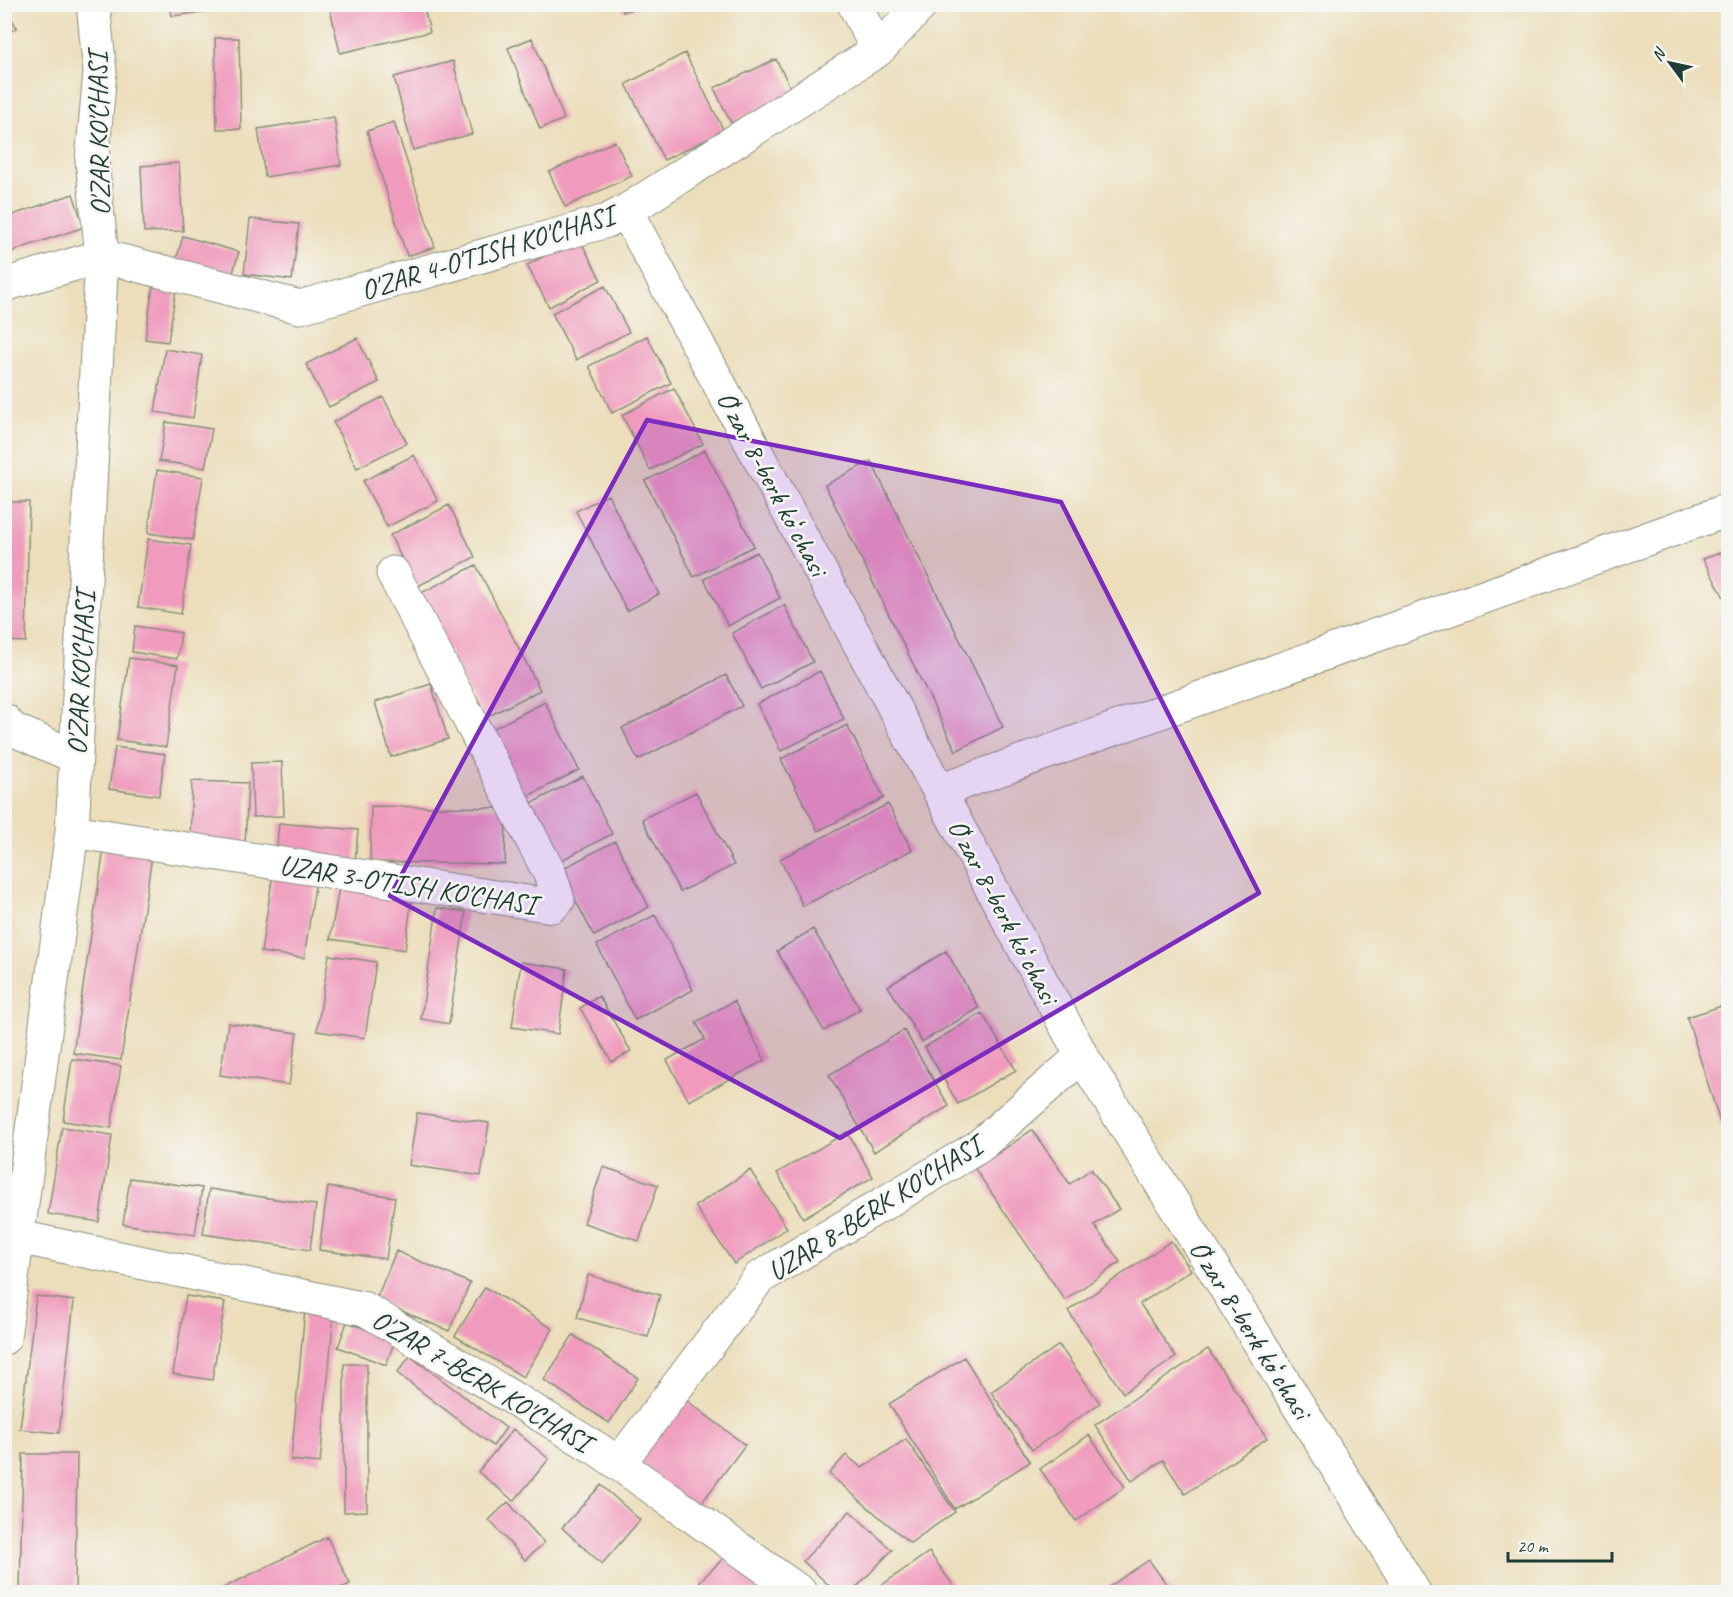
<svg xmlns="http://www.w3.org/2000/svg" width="1733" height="1597" font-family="Caveat,sans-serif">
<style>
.building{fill:#f09bbd}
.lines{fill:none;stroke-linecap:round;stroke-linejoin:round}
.minor-casing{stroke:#868e78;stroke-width:35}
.minor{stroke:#fff;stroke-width:33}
.marked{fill:#7b2cbf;fill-opacity:0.2;stroke:#7b2cbf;stroke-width:4.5;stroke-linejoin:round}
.labels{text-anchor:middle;stroke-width:5;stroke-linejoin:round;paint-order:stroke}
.street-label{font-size:28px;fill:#1f3d34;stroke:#f6f6f2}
</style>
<rect width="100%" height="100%" fill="#f6f6f2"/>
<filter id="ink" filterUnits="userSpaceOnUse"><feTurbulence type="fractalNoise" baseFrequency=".0167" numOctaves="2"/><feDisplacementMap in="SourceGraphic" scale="12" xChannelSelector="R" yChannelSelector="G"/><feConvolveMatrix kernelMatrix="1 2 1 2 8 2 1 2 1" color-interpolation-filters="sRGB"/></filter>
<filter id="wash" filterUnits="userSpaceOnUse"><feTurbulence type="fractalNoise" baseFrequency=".008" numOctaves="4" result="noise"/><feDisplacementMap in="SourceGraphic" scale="24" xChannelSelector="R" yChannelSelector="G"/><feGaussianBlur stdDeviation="1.35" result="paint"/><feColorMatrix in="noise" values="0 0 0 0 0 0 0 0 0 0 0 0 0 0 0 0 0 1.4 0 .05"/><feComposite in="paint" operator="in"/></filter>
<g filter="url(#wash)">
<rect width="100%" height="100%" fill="#ecdebb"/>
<g id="blocks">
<path class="building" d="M170,4H211L212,11L172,16Z
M329,4H423L430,32L340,53Z
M621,4H646V5L623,12Z
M4,6L17,28L4,35Z
M215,38H239L241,129H217Z
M532,38L564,119L540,129L508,48Z
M685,53L724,131L664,160L626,84Z
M776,59L793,93L731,123L714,88Z
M453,61L472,134L413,150L394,77Z
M334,117L341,165L265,177L258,129Z
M394,122L435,247L407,256L367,131Z
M615,141L632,176L565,207L549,172Z
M179,163L183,231L144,232L141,166Z
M73,194L84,227L4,254V218Z
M250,219L299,224L292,280L244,274Z
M183,236L239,252L232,276L176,260Z
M579,238L601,280L549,307L527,265Z
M153,286L176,289L168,342L145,339Z
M605,286L629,332L576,360L552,313Z
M647,336L671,383L612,413L589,366Z
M357,338L379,382L329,407L306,364Z
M165,349L202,355L193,418L155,412Z
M674,388L703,444L650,470L622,415Z
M383,397L407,443L357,468L333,422Z
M166,422L212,429L205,468L159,461Z
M705,450L754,546L694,577L645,481Z
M414,455L438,501L387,527L363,481Z
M871,461L1003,727L956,751L825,485Z
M157,470L203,477L193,540L148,533Z
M608,495L659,594L627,611L576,511Z
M4,502H29L26,642L4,641Z
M449,505L475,557L416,587L390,535Z
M148,539L191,545L181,614L138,607Z
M1728,550V605L1703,559Z
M757,552L780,598L728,626L704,579Z
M476,565L540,690L483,719L419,594Z
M784,605L813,662L761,689L732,633Z
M135,626L181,633L177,659L132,652Z
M129,658L178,665L166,747L117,740Z
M820,671L844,719L781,751L757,704Z
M726,675L742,706L638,760L622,728Z
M431,684L448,739L391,757L375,702Z
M545,702L579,770L524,798L490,730Z
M847,725L884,798L818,831L781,759Z
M115,747L165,754L159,796L109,789Z
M282,762L284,816L253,817L251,763Z
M583,776L612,834L558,862L528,805Z
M192,781L248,783L245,845L190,844Z
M696,792L734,865L680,892L642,819Z
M888,804L912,850L803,906L780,859Z
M371,806L506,808L505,864L370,862Z
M279,823L358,830L355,862L276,855Z
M615,841L649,907L594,936L560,870Z
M104,849L152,856L121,1060L73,1053Z
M273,874L316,880L304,958L261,952Z
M339,887L412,897L405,950L330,939Z
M437,908L466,912L449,1024L421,1019Z
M655,915L693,990L635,1020L597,945Z
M813,929L860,1009L824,1031L777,951Z
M946,951L979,1008L922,1042L888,986Z
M329,955L376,962L365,1038L317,1031Z
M521,962L567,969L558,1034L512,1027Z
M599,996L631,1051L612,1062L580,1008Z
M734,1001L765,1060L689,1101L667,1060L705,1039L696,1022Z
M1728,1004V1148L1687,1017Z
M982,1013L1016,1070L958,1104L925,1047Z
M228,1023L297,1033L289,1085L220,1075Z
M904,1030L949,1106L874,1152L829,1075Z
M72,1059L121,1066L111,1128L63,1121Z
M417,1113L489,1123L481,1176L409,1165Z
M62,1127L112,1135L99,1222L48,1214Z
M1032,1130L1070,1184L1091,1169L1119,1209L1094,1225L1120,1262L1065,1300L975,1169Z
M847,1132L873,1177L803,1218L777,1173Z
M603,1167L658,1185L639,1241L584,1223Z
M750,1170L787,1228L734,1264L695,1206Z
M130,1178L202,1188L195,1235L123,1224Z
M328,1187L395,1197L386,1259L319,1250Z
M209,1189L316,1205L310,1250L203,1234Z
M1171,1241L1191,1270L1140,1304L1176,1357L1123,1393L1068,1311Z
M396,1251L470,1283L449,1331L376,1300Z
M588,1275L660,1295L648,1337L577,1318Z
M485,1287L553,1329L523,1377L455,1336Z
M36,1296L74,1301L59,1433L20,1429Z
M186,1296L225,1302L212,1380L173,1374Z
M305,1309L334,1312L320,1463L291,1460Z
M347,1322L395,1340L386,1365L338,1347Z
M573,1335L638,1378L609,1423L544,1380Z
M1059,1345L1100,1403L1032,1450L991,1392Z
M1208,1349L1267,1438L1185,1494L1163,1460L1132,1481L1095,1425Z
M410,1356L506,1428L493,1446L397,1373Z
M964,1357L1030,1462L955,1509L889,1404Z
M344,1364H367V1511L344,1512Z
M681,1396L745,1445L697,1509L632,1459Z
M513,1429L549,1459L514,1501L478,1472Z
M1089,1435L1125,1487L1076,1521L1040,1469Z
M906,1439L955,1512L910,1543L829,1474L846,1455L862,1468Z
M23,1454H77L75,1592H20Z
M601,1485L640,1520L602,1564L562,1528Z
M508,1502L544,1543L525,1560L489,1520Z
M850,1511L892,1550L852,1592H836L803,1561Z
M327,1537L350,1584L332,1592H215Z
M732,1550L772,1592H708L699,1582Z
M929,1552L958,1592H872Z
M1149,1560L1172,1592H1101Z"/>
</g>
</g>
<g filter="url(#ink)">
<use href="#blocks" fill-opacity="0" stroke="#868e78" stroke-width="1.5"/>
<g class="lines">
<g class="minor-casing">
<path id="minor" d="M854,4L878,50
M626,211L1082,1056L1414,1592
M4,285L102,256L300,307L607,221L626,211L878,50L922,4
M4,720L12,729L76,757
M939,791L1728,510
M72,831L552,906L558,900L550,874L393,573
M18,1237L365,1309L599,1450L800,1592
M4,1338L72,831L102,256L92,160L100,72L93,4
M619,1463L759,1278L978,1147L1082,1056"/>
</g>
<use href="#minor" class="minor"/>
</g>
</g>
<path class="marked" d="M647,420L1061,502L1259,893L840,1138L390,896Z"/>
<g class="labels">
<g class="street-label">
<text transform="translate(98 134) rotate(-91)" y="10">O'ZAR KO'CHASI</text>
<text transform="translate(487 252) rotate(-17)" y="10">O'ZAR 4-O'TISH KO'CHASI</text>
<text transform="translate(773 483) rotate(62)" y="10">Oʻzar 8-berk koʻchasi</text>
<text transform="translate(80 673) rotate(-87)" y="10">O'ZAR KO'CHASI</text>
<text transform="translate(408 884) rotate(9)" y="10">UZAR 3-O'TISH KO'CHASI</text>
<text transform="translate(1004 911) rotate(62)" y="10">Oʻzar 8-berk koʻchasi</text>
<text transform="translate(874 1208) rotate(-32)" y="10">UZAR 8-BERK KO'CHASI</text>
<text transform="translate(1251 1329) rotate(58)" y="10">Oʻzar 8-berk koʻchasi</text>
<text transform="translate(482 1380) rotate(31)" y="10">O'ZAR 7-BERK KO'CHASI</text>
</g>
</g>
<rect width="1733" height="1597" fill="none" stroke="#f6f6f2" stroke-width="24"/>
<g transform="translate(1670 63) rotate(303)" stroke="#f6f6f2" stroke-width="4.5" paint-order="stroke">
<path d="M0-4.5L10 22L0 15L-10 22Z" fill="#1f3d34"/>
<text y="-9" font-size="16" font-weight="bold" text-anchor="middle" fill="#1f3d34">N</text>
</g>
<path d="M1508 1552v9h104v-9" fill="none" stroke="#1f3d34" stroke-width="3"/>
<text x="1517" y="1552" font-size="18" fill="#1f3d34" stroke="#f6f6f2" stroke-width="4.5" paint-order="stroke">20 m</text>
</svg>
